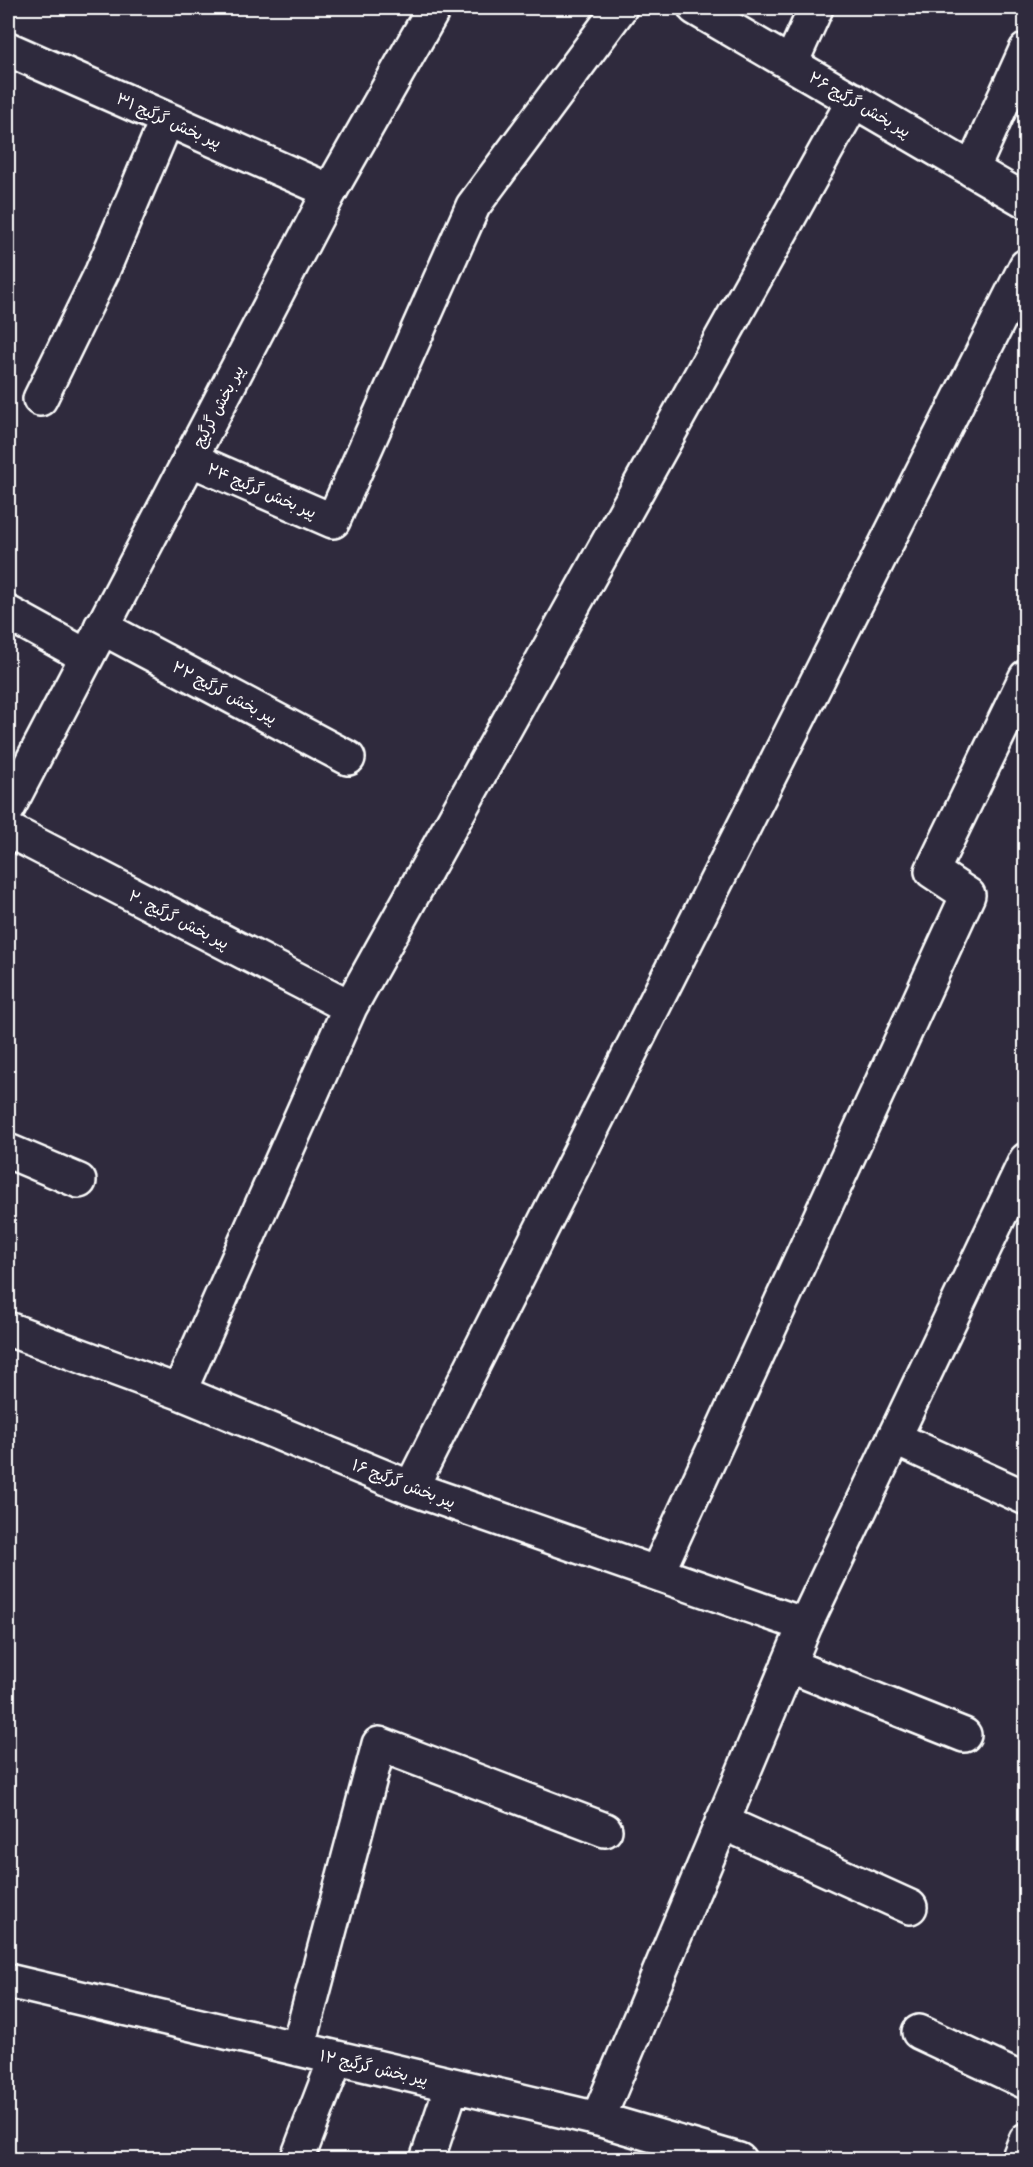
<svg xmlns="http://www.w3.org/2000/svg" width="1033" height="2167" font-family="'Gochi Hand','Playpen Sans Arabic',sans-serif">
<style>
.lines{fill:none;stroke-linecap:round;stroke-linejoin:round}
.street-casing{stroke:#fff;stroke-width:38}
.secondary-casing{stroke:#fff;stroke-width:38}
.street{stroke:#2f2a3d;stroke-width:33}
.secondary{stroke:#2f2a3d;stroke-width:33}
.labels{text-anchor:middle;stroke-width:5;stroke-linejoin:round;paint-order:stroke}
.street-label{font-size:16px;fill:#fff;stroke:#2f2a3d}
</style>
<rect width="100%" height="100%" fill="#2f2a3d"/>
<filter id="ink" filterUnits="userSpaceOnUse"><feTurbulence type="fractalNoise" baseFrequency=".0167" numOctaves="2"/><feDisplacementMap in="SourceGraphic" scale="12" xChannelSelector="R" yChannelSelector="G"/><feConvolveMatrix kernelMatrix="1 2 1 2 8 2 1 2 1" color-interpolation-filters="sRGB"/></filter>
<g filter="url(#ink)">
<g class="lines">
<g class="street-casing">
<path id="street" d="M695,8L1026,201
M8,49L330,191
M791,63L816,8
M972,170L1026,50
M40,399L102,272L167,119
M190,459L333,521L473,206L620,8
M8,613L86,656
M101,627L348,758
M8,830L350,1007
M8,1151L79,1181
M8,1329L179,1392L411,1488L805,1625
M179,1392L350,1007L854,100
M894,1438L1026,1498
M411,1488L1026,266
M657,1573L968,895L932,871L1026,677
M788,1665L964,1735
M722,1822L910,1907
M8,1981L598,2119L739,2160
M919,2032L1026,2082
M298,2049L379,1744L605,1830
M598,2119L805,1625L1026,1160
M297,2160L336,2058
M427,2160L452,2085
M1018,2160L1026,2140"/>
</g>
<g class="secondary-casing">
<path id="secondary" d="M8,808L330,191L434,8"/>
</g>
<use href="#street" class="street"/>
<use href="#secondary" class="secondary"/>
</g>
</g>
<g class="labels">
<g class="street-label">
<text transform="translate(860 104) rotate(30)" y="6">پیر بخش گرگیج ۲۶</text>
<text transform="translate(169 120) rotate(24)" y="6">پیر بخش گرگیج ۳۱</text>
<text transform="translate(218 406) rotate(-62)" y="6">پیر بخش گرگیج</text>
<text transform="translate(262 490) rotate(23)" y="6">پیر بخش گرگیج ۲۴</text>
<text transform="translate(225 692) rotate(28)" y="6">پیر بخش گرگیج ۲۲</text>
<text transform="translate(179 919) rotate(27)" y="6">پیر بخش گرگیج ۲۰</text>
<text transform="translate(404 1483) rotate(21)" y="6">پیر بخش گرگیج ۱۶</text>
<text transform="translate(374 2067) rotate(13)" y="6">پیر بخش گرگیج ۱۲</text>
</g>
</g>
<rect width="1033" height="2167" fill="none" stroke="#2f2a3d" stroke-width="30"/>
<rect x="15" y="15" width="1003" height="2137" fill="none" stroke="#fff" stroke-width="2" filter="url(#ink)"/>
</svg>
